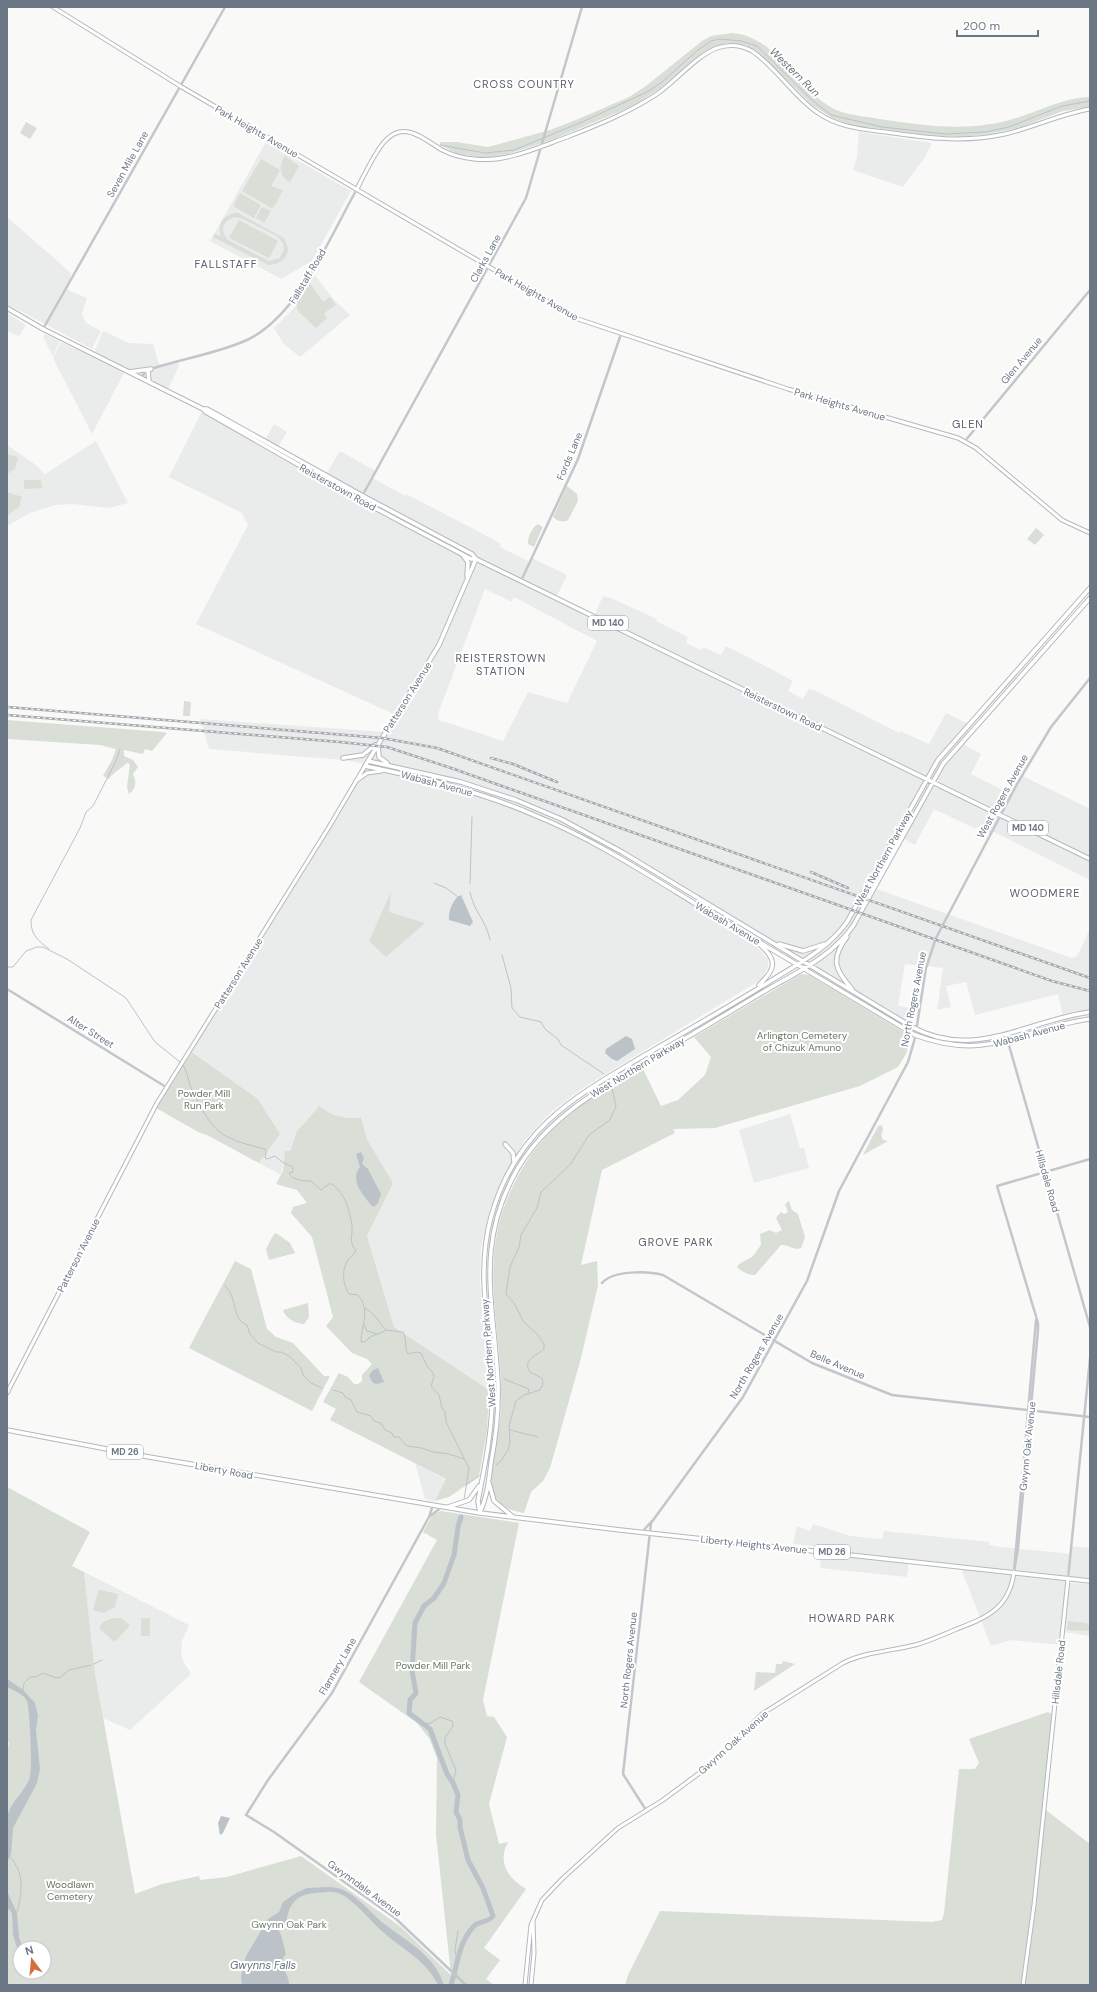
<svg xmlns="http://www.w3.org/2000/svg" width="1097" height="1992" font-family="'DM Sans',sans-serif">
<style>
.built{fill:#eaebeb;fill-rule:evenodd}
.green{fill:#d9ded7;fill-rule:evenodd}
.water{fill:#bbc3c9}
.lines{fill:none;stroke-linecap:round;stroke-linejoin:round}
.stream{stroke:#bbc3c9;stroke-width:1}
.river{stroke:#bbc3c9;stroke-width:5}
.secondary-casing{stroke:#b4b8bd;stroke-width:5}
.primary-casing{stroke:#b5b8bc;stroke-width:5.5}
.tertiary{stroke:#c3c6ca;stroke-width:2.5}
.secondary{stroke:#fff;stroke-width:3}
.primary{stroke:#fff;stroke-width:3.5}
.rail-casing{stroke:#a5a9af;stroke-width:2.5}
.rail{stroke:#fff;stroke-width:1;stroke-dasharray:3;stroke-linecap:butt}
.labels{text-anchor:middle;stroke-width:4;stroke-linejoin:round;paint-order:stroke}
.shield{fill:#fff;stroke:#98a0aa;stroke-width:1}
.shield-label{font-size:9px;font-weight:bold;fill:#6c7785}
.street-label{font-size:10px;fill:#6c7785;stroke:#fff}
.park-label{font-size:10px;fill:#677866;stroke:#fff}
.water-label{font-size:11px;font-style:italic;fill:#67777f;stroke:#fff}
.neighbourhood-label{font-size:11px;letter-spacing:1px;fill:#59616b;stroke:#fff}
</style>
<rect width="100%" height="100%" fill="#f9f9f7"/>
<path class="built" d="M859,132L932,143L925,157L903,187L853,170L857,157Z
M266,142L351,191L312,261L281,279L210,241Z
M7,217L71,273L68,290L87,298L82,313L86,323L101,331L92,349L7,304Z
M314,274L334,300L350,315L300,357L283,343L274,328L294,308Z
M7,313L26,325L19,336L7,331Z
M103,331L129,343L153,344L160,367L178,362L179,366L167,391L125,371L92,434L53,358L61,342L96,358L95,350Z
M45,334L60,341L53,356L43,337Z
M203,409L263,443L274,424L287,432L276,450L325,476L340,451L376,471L373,478L405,496L406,494L487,536L501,544L500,547L530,562L532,558L567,575L556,598L594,616L603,596L613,599L657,619L656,621L688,637L686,643L701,650L703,647L721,655L726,646L771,669L793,681L788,691L803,699L809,689L816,691L899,733L900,731L929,744L946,713L972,726L959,742L981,754L971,774L1011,794L1021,775L1090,809V880L992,831L990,834L977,827L976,829L934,809L915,845L898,836L871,887L1072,958L1077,956L1090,929V1015L1064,1021L1058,994L975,1015L966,982L946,986L951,1007L937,1010L943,968L905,964L898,1006L916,1009L912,1030L780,949L633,862L631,868L751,941L768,959V967L762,979L583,1088L551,1112L525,1140L507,1170L490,1209L481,1248L480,1284L489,1390L394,1327L367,1236L393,1183L367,1139L361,1117H340L327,1112L318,1105V1108L297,1131L290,1151L284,1159L281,1175L259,1163L280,1134L258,1099L190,1050L366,764L344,760L209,749L200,719L385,732L396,715L196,624L248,525L242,513L169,477ZM485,589L512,602L514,597L597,641L567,703L528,692L503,741L439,720L438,714Z
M96,441L128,503L109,508L73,504L55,505L30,513L7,526V445L36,465L45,474Z
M790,1114L800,1148H804L809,1168L754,1183L739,1130Z
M415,1463L446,1480L435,1501L425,1499Z
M813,1524L850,1536L882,1539L884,1531L989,1542V1545L1001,1547L1062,1553L1070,1554L1071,1546L1090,1548V1581L1070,1580V1583L1090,1584V1636L1064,1632L1067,1607H1065L1061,1645L1011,1640L991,1646L960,1566L909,1561L907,1577L820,1568L822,1547L793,1544L797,1526L810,1531Z
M84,1572L189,1625L182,1641L181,1651L183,1661L190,1672V1675L130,1730L103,1718L95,1673Z"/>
<path class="green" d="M732,33C746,34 755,39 767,47C785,64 814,100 836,110C851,116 870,117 886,120C929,126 964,131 1006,121C1035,114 1060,98 1090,97V107L1063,111L1021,127L989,134L959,137L926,135L851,125L832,118L812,105L758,52L746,45L727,43L709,49L659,89L633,106L554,139L505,155L485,158L458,154L440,145V142H456L488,147L550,130L576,120L629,97L646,86L702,41L711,36Z
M26,122L37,128L30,139L20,133Z
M285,156L299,166L290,182C279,176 278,166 285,156Z
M261,159L280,170L271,186L283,190L274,207L271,208L242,191Z
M240,193L261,205L254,218L233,206Z
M262,207L271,211L264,223L256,218Z
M238,213L284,238L288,249C287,259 279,265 268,265L213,237L215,234L221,236C216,224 225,213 238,213ZM235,217L241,218L277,236L283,243L284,249L280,258L269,261L228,240C219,231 223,220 235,217Z
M239,220L278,241L269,258L229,238Z
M309,282L323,302L330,297L336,305L324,313L327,318L316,328L298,311L296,304Z
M7,454L18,457L15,469L7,474Z
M24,480H41L42,488L24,489Z
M567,486L577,494L578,501L568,520C562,523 557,521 553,517Z
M7,492L22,497L19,507L7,516Z
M538,524L543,527L534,547L528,544C527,538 532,527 538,524Z
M1036,528L1044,535L1035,545L1027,539Z
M184,701L191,702L190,716H183Z
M7,720L163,732L167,733L152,751L145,749L143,754L124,750V756L133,760L138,767L133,774C137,783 136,788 129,794L127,787L130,764L127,763C121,769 113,772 109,779L103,776L112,760L116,749L100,745L7,739Z
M391,892L389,912L425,923L386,957L369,941Z
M801,974L809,975L907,1034L911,1037L906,1054L898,1067L860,1086L715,1128L673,1129L675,1133L602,1170L581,1265L597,1261L598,1285L581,1358L550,1468L543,1481L531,1492L524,1513C508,1510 497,1506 492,1490C488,1476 500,1428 501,1409C504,1330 475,1262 513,1186C542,1125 586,1101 642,1067L661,1106L678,1100L705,1075L711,1057L694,1037Z
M192,1052L258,1099L280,1134L259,1163L207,1135L200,1133L156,1108Z
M318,1105C331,1116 343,1119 361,1117L367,1139L393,1183L367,1236L394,1327L489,1390L487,1431L479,1476L449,1497L435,1501L446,1479L330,1420L336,1409L323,1402L339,1373L348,1377L354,1384H358L362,1381V1375L372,1364L367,1359L352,1353L326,1326L333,1317L312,1237L291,1213L293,1207L307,1203L297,1190L276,1184L283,1171L285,1151H290L297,1131L318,1108Z
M882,1125L883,1130L881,1135L883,1140L888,1141L863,1155L878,1126Z
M789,1201L792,1210L798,1214L805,1237L801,1248C795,1251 788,1244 781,1245L755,1275C748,1275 742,1272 737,1267L739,1264L752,1257L761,1245L760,1234L770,1230L776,1233L782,1230L776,1218L781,1212L784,1214L788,1212L785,1204Z
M276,1233L290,1243L295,1253L269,1260L266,1249L274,1234Z
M235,1261L251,1269L267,1329L276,1337L293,1343L324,1376H330L312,1411L189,1348Z
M308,1303L309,1317L304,1324C296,1324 285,1318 283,1310Z
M7,1487L90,1532L72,1566L84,1572L95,1673L135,1894L162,1884L199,1876L200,1880L227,1877L301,1856L401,1927L451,1975L436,1834L437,1758L429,1738L417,1723L359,1682L437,1540L423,1532L433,1514L441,1511L519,1523L483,1700L487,1716L494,1717L507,1737L489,1804L499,1844L508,1842C497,1863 508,1878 526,1889L484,1948L500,1960L486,1979L494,1985H7V1752L9,1743L7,1739ZM20,1948H44V1972H20Z
M100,1590L118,1594L115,1607L104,1613L93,1610L98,1592Z
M112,1618H121L130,1625L117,1640L113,1641L99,1628L103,1622Z
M141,1618H150V1636H141Z
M1068,1621L1086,1623L1090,1626V1631L1067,1630Z
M783,1661L795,1664L754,1691L756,1672L775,1673L776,1664H782Z
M1048,1712L1052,1714L1042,1807L1090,1844V1985H625L628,1975L660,1911L932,1922L942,1920L944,1913L959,1769H975L979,1763L969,1739Z"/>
<path class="water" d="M461,895L473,922L470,926L449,920C448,912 453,898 461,895Z
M626,1036L632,1039L635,1049L617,1061L612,1059L605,1053L606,1049Z
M361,1152L364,1158L362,1164L368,1169L381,1194L378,1203L374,1207L371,1205C363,1194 349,1180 360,1167L356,1154Z
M378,1368L384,1382L377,1384L373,1383L369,1376L372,1371Z
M7,1679L22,1689L35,1703L38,1716L36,1730L40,1769L37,1783L13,1828L11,1854L7,1863C7,1850 4,1826 8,1814C12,1801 24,1792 29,1780C33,1772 30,1710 27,1701C24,1694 13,1690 7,1687Z
M221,1816L230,1818L223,1833L220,1835L218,1823Z
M330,1887C354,1888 369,1913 387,1926C403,1938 420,1948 432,1963C438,1970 441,1977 444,1985H438C426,1960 403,1950 383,1932C371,1922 350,1894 334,1892C327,1891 322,1893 315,1893C306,1894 297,1896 292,1905C287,1911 288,1918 285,1925L278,1929L281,1935L286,1954C275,1967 290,1972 289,1985H242L241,1976L246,1956L268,1919L279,1912L283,1902L296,1893L307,1888Z
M7,1891L17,1913L19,1937L23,1948H20V1958L13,1935L12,1913L7,1907Z"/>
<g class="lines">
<path class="stream" d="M440,145L485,153L514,150L582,122L647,92L662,82L698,50L711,41L719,39L741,41L757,46L812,100L831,115L882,127L946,134L985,132L1009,127L1062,106L1090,101
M434,883L446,888L458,897
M470,884L472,817
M470,892C473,910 487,922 490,940
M49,949C38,940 31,936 31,920L80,828L86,812L93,806L116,761L120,749
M502,955L511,988L512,1008L520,1017L541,1022L545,1029L558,1039L561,1045L604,1074
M7,967H13L26,951L37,947H43L67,959L126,998L155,1042L180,1062
M182,1064C188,1072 188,1082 192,1090C213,1132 218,1138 265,1149L266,1152L265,1158L267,1159L275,1156L282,1162L293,1167V1172L289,1173C292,1180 303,1181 311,1181L321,1190L329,1184H332C345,1193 350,1211 352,1226C353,1236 348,1242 356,1250C354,1255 351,1256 348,1260C341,1269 343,1286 349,1294L358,1295C371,1310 361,1325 361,1342H365C369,1335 379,1335 386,1330L403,1332C407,1339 404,1347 408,1354L416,1352L421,1353L427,1366L433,1373L434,1377L431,1386L439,1395L442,1408L445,1412L446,1422L469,1468L464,1500
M225,1286C239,1299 230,1318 247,1325L250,1334L258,1343L276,1352H281L289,1356L301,1368L303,1375L311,1383L322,1388
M365,1308C374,1313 378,1321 385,1329
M364,1324L367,1331L377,1334
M504,1379L529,1389L528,1393
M333,1390L343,1393L345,1397L351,1400L357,1412L371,1416L374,1421L381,1423L385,1430L392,1433L394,1437H399L407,1446L422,1448L433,1452L449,1454L464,1459
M510,1430L538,1437
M496,1465L501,1461L508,1450L510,1441L509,1426L516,1401L524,1395L540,1390L543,1384L542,1378L530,1372C522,1360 536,1356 544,1349V1344L538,1335L523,1321L514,1303L506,1294L510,1267L519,1247L521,1235L537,1208L541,1192L570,1165L589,1135L610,1120L616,1106L612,1088
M466,1485L479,1476
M94,1664L102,1660
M23,1691L24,1683L30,1677H36L43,1673L56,1678L61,1677L69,1670L91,1665
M424,1724L431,1723L440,1717L452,1721L453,1726L445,1738V1744L456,1770L453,1783
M10,1857C25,1873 22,1893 17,1912
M457,1961L455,1950L458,1931"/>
<path class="river" d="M451,1985C458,1964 458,1943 474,1926C479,1921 490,1922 493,1916L483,1888L468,1860L460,1827V1820L456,1812L458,1795L453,1783L447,1774L430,1729L409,1713L410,1700L416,1693L412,1671L415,1623L424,1606L434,1598L444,1583L454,1555L458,1527L461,1517"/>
<g class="secondary-casing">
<path id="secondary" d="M53,7L180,86L578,319L788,389L958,438L976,448L1062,520L1090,533
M357,189C363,177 377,148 386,140C405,120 425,140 442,150C452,155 463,158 474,159C505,163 539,147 567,137C598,125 630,112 657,94C676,81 696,56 717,48C728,44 741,45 752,51C777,68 793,96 818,113C838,127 861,129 885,132C927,138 963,143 1005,134C1035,127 1060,114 1090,109
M356,781L367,773L382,771
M7,1393L157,1103L329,827L365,766
M525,1985L531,1925L542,1900L562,1879L618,1828L663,1800L713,1763L762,1714L843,1663C865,1652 891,1651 915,1645C927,1642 940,1636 952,1631C984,1618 1009,1611 1014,1572
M531,1985L534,1953L533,1920
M1023,1985L1034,1905L1068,1579"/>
</g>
<g class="primary-casing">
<path id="primary" d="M7,308L43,329L203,409H207L363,496L472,554L476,559
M148,370L149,382
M129,372L151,369
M203,409L206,412L360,500L471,559H476L1090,859
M464,557L468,562L467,576
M476,559L439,645L365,766C423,778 479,791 534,815C591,838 642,871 694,903C768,947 841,991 915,1035C990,1063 1021,1028 1090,1019
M378,746L379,757L387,763
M343,758L363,755L375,745
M368,761L461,782L516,800L561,819L622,852L912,1027C975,1061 1028,1020 1090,1012
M894,852L893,848L897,838L896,835
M847,937C830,959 835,970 852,989
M779,944L803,951L825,944
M759,985C776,969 778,960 759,944
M505,1144L513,1153L514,1162
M7,1430L149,1457L480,1513L620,1530L1090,1581
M489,1483L494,1501L512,1516
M448,1507L469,1500L479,1486
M480,1512C487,1497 489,1480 491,1463C496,1436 499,1410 498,1383C494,1302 474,1244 518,1168C550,1115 602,1088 654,1057C692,1034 731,1011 770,988C800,971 833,955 853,926L943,764L1090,598
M480,1513L478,1501C485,1465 493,1428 492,1391C491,1332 475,1275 491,1217C516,1127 576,1096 650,1052C690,1029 730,1006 769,982C797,964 827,950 847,922L938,760L1090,588"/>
</g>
<path class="tertiary" d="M43,329L225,7
M140,378L148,370C180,359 216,354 247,340C299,315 329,238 357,189
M965,441L1090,290
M360,500L526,198L582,7
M521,581L578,459L621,334
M7,989L166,1087
M1006,1035L1090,1327
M602,1283C613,1270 648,1271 663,1275L812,1363L892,1395L1090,1417
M433,1505L429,1517L332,1693L268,1780L246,1815L274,1832L395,1918L466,1985
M430,1516L442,1507
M642,1532L652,1521
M1014,1572L1018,1548L1038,1330V1323L997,1186L1090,1159
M1014,1572L1036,1320
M1068,1579L1090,1358
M646,1810L623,1774L651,1523L743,1397L807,1281L839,1191L908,1062L915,1038L926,968L936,938L1017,784L1051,727L1090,678"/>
<use href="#secondary" class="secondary"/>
<use href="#primary" class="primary"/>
<g class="rail-casing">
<path id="rail" d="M7,707L382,738L437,748L1090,978
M7,715L340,742L387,747L454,769L1052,981L1090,991
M491,758L513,764L557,782
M811,872L848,888"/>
</g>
<use href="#rail" class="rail"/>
</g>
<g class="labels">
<g class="shield">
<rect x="588" y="616" width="40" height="14" rx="3"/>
<rect x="1008" y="821" width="40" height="14" rx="3"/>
<rect x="107" y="1445" width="36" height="14" rx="3"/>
<rect x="814" y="1545" width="36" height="14" rx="3"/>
</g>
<g class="shield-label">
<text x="608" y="626">MD 140</text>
<text x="1028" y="831">MD 140</text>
<text x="125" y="1455">MD 26</text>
<text x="832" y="1555">MD 26</text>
</g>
<g class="street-label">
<text transform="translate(257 131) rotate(30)" y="4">Park Heights Avenue</text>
<text transform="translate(127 164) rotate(-61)" y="4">Seven Mile Lane</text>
<text transform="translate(485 258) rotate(-61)" y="4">Clarks Lane</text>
<text transform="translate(307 276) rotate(-59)" y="4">Fallstaff Road</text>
<text transform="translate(537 294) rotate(30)" y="4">Park Heights Avenue</text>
<text transform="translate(1021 360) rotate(-50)" y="4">Glen Avenue</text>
<text transform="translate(840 404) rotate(16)" y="4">Park Heights Avenue</text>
<text transform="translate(569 456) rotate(-67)" y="4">Fords Lane</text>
<text transform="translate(338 487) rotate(29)" y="4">Reisterstown Road</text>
<text transform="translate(407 697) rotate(-58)" y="4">Patterson Avenue</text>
<text transform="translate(783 709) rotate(26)" y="4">Reisterstown Road</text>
<text transform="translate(437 783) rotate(15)" y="4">Wabash Avenue</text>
<text transform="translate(1002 796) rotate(-61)" y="4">West Rogers Avenue</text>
<text transform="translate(883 858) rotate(-61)" y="4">West Northern Parkway</text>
<text transform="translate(728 923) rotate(31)" y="4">Wabash Avenue</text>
<text transform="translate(238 973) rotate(-58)" y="4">Patterson Avenue</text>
<text transform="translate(913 999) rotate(-79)" y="4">North Rogers Avenue</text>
<text transform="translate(91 1031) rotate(32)" y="4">Alter Street</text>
<text transform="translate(1029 1034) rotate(-15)" y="4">Wabash Avenue</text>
<text transform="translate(637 1067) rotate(-31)" y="4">West Northern Parkway</text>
<text transform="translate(1048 1181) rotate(74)" y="4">Hillsdale Road</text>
<text transform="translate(78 1255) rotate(-63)" y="4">Patterson Avenue</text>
<text transform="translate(488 1353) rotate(-94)" y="4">West Northern Parkway</text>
<text transform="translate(756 1356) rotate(-60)" y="4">North Rogers Avenue</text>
<text transform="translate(838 1364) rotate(23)" y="4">Belle Avenue</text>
<text transform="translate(1027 1446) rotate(-84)" y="4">Gwynn Oak Avenue</text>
<text transform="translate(224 1470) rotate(10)" y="4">Liberty Road</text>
<text transform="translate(754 1544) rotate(6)" y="4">Liberty Heights Avenue</text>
<text transform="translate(628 1660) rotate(-84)" y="4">North Rogers Avenue</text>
<text transform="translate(337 1666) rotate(-60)" y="4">Flannery Lane</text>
<text transform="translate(1058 1672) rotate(-84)" y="4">Hillsdale Road</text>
<text transform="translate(733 1742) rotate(-42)" y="4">Gwynn Oak Avenue</text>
<text transform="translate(365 1888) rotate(36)" y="4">Gwynndale Avenue</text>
</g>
<g class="park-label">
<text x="802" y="1039">Arlington Cemetery<tspan x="802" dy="12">of Chizuk Amuno</tspan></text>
<text x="204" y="1097">Powder Mill<tspan x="204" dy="12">Run Park</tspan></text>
<text x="433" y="1669">Powder Mill Park</text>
<text x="70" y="1888">Woodlawn<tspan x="70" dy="12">Cemetery</tspan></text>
<text x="289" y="1928">Gwynn Oak Park</text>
</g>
<g class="water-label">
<text transform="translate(795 72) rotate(44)" y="4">Western Run</text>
<text x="263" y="1969">Gwynns Falls</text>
</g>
<g class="neighbourhood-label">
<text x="524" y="88">CROSS COUNTRY</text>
<text x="226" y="268">FALLSTAFF</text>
<text x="968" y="428">GLEN</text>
<text x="501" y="662">REISTERSTOWN<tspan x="501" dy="13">STATION</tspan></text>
<text x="1045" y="897">WOODMERE</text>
<text x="676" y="1246">GROVE PARK</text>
<text x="852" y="1622">HOWARD PARK</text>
</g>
</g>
<rect width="1097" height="1992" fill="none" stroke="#6c7785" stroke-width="16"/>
<g transform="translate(32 1960) rotate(344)"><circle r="19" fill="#ffffff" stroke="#c4c9ce"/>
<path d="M0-3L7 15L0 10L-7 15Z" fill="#d17140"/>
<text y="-6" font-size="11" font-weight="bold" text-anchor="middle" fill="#6c7785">N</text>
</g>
<path d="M957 30v6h81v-6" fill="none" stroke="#6c7785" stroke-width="2"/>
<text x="963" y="30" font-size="12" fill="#6c7785" stroke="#ffffff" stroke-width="3" paint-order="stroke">200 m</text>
</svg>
